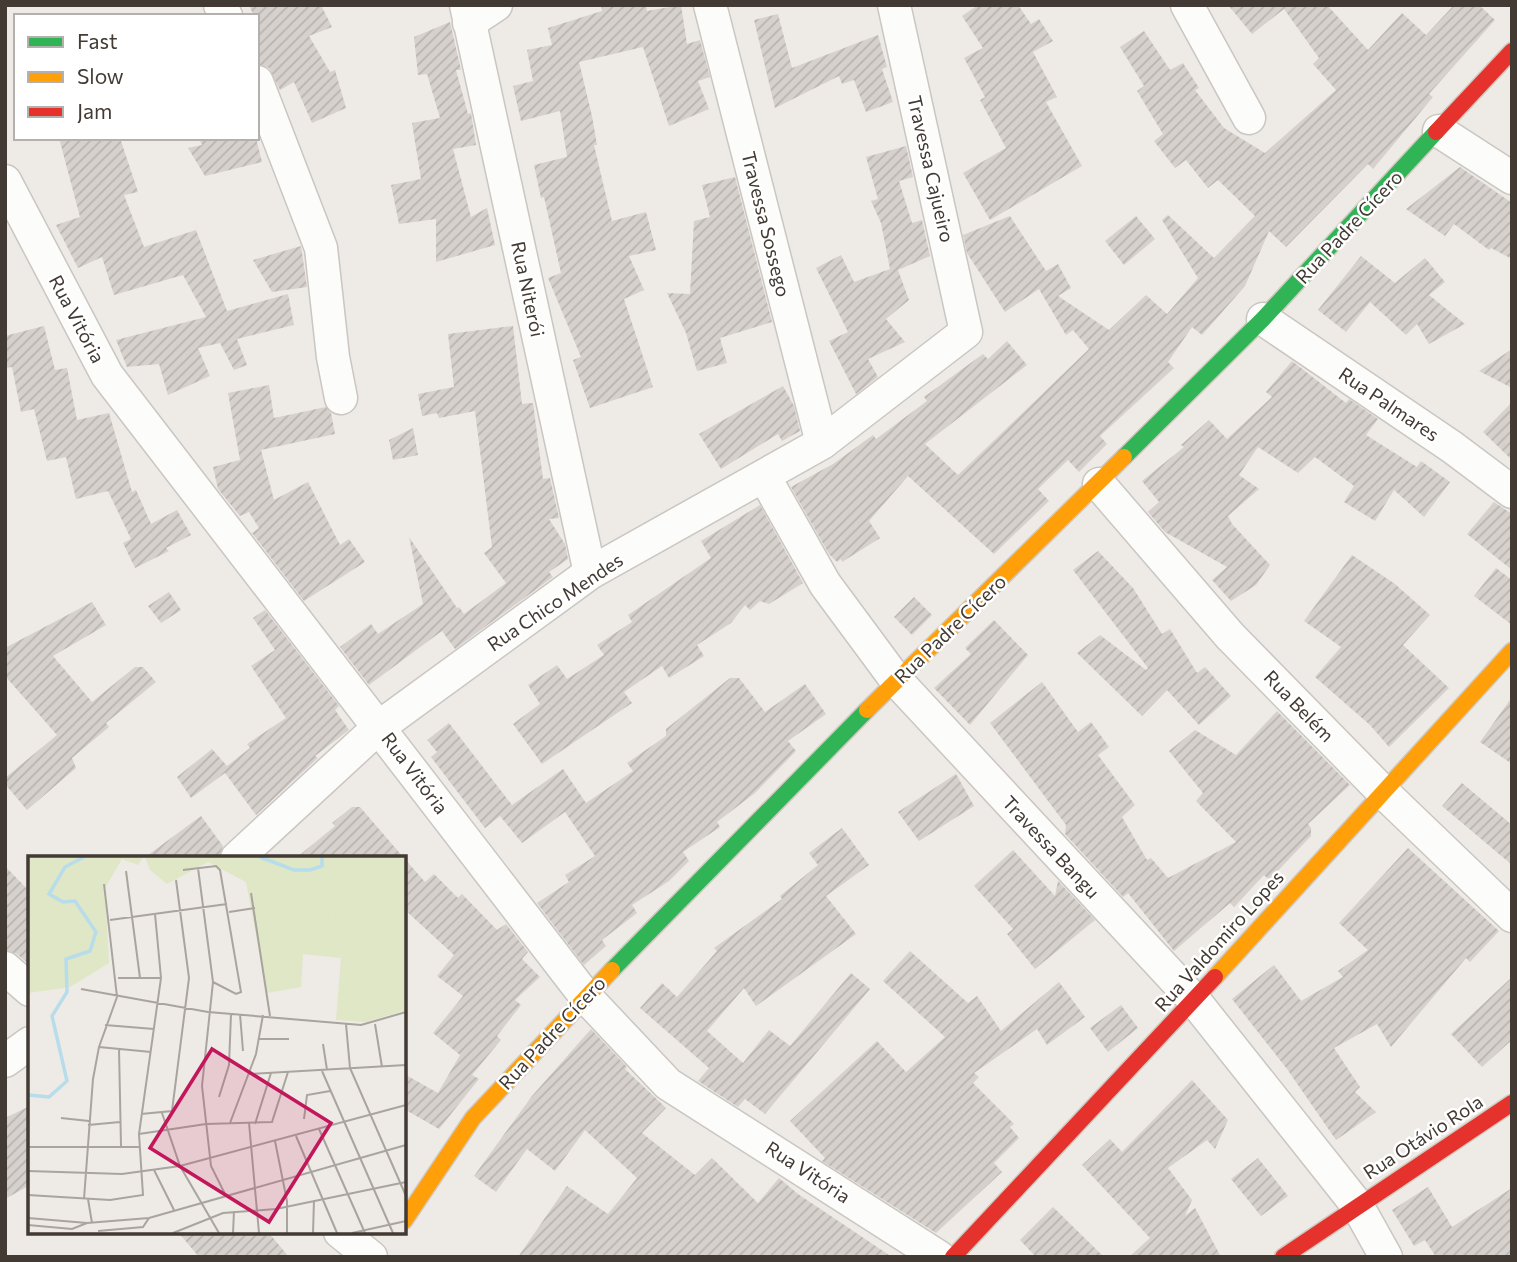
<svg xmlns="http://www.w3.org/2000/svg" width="1517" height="1262" font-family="Commissioner,sans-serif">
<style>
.building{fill:url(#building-hatch)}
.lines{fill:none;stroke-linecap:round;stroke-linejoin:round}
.street-casing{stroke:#cac6c2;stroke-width:35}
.fast-casing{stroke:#cfc9c0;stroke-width:19}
.slow-casing{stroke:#cfc9c0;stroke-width:19}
.jam-casing{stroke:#cfc9c0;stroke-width:19}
.street{stroke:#fcfcfb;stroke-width:32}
.fast{stroke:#30b455;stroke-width:16}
.slow{stroke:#ff9f0a;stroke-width:16}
.jam{stroke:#e5322d;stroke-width:16}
.labels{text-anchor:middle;stroke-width:5;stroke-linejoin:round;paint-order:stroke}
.street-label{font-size:19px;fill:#423a33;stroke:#fff}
.inset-river{fill:none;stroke:#b7ddeb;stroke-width:3.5}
.inset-road{fill:none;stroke:#a9a49e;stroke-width:2}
.view{fill:#c2185b;fill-opacity:0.15;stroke:#c2185b;stroke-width:3.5}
.inset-edge{fill:none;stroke:#423a33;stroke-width:3.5}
</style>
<defs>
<pattern id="building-hatch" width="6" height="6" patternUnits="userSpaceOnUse" patternTransform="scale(1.75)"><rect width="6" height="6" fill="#d6d1cd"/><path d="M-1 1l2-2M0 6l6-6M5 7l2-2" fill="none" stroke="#b9b4b0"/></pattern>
</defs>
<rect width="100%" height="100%" fill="#eeeae6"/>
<path class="building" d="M249,5H321L332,27L309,36L330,72L335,70L346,108L312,123L294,82L280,90L269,68L257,64V16H254Z
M601,5H646L647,11L681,5L687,44L700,40L710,77L698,81L709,109L669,126L643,47L579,62L592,116L597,145H594L612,221L646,212L656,250L629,256L644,290L624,299L653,387L590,408L573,360L581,357L548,278L561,273L544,197L541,198L534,165L567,157L560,111L521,121L513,86L533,81L527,50L552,45L548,28L602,11Z
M978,5H1018L1031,24L1039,19L1053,41L1033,52L1057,97L1046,102L1082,166L990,220L963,173L1006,148L980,100L985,97L964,58L983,48L962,16Z
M1228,5H1327L1368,50L1402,13L1426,35L1454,5H1479L1495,20L1429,94L1433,97L1373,169L1368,164L1286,247L1269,231L1245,286L1202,335L1192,327L1168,362L1174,368L1100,436L1107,444L1079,472L1068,460L1038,489L1049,501L994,554L908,476L869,521L880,538L842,562L841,559L837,562L829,554L791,487L833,464L873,435L876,439L927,401L924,397L983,354L988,359L1007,341L1027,365L925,444L958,475L1089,349L1073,330L1066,335L1039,289L1005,312L967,253L963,235L1010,216L1046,271L1058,264L1071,288L1058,296L1109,330L1146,295L1167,314L1198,278L1162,220L1168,215L1214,258L1255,216L1218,180L1208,188L1186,160L1175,168L1154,141L1163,134L1137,91L1144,86L1120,47L1144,31L1170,70L1183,63L1199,88L1195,90L1224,128L1265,153L1336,90L1313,64L1319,58L1284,9L1252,34Z
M778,14L792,68L878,35L887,67L882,69L893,102L866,112L854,80L842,84L839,76L775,108L754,20Z
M450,22L461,70H456L468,114L471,113L476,145L453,149L471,217L487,208L495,245L436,262V219L399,224L391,185L421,179L412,123L440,118L427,74L418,75L414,37Z
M59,138H120L138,192L124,195L144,247L196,230L227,311L288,294L294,325L237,339L247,365L234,370L220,343L198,348L210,376L168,395L159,364L127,367L116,340L206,317L183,275L114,295L102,257L78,268L56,225L80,217Z
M199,138H256L262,162L205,176L188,148L202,145Z
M906,146L913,177L899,181L912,223L922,220L930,256L898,270L909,300L886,319L905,342L868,359L878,377L856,394L829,341L848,332L816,268L841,255L854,282L890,269L881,223L871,201L878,199L866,157Z
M1460,167L1512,203V259L1491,248L1489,250L1454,224L1445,236L1406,209Z
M735,177L772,322L720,338L727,363L697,371L686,333L667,293L690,294L694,221L710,217L702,185Z
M1136,216L1155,239L1124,265L1105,241Z
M301,246L307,287L272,292L253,260Z
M1361,256L1395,283L1425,258L1445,282L1429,295L1465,324L1429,344L1417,324L1406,335L1370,302L1346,332L1318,310Z
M44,326L55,370L67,368L77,420L109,413L132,492L136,490L151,524L177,510L191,535L166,548L169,551L135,568L123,543L131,539L108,491L76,499L66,457L47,461L34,409L21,412L12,367L5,368V336Z
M513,326L522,404L533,403L543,479L550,478L559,518L549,519L565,544L568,559L549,572L553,577L455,649L442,631L369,685L340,647L371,624L378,634L423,604L409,537L457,608L459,607L464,614L506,583L484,553L492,547L475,411L439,418L437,413L422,416L418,394L454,387L448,334Z
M1512,349V388L1479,371Z
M1292,361L1346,403L1349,399L1378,419L1366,435L1417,467L1421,461L1450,482L1424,517L1394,490L1375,521L1344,502L1354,486L1315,457L1298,473L1258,447L1239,475L1259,489L1228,516L1232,524L1270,565L1256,585L1231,601L1212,580L1227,567L1165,532L1148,512L1159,502L1142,481L1184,447L1181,445L1209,420L1227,439L1272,397L1266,392Z
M269,385L274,418L326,407L331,413L335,434L261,450L274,500L308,482L340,545L349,539L365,562L304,601L252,533L259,528L249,512L240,516L218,489L213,467L240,460L228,393Z
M783,386L794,406L800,431L782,441L778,434L721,469L699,434Z
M1512,402V460L1483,432Z
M413,428L418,455L393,460L389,440Z
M1494,502L1512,514V570L1467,534Z
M760,505L803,583L769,604L760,601L750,610L745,605L731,623L697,645L704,656L669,678L662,666L624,692L632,703L542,764L513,724L540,704L528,685L557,665L567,679L604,655L597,645L632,622L628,615L711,558L701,541Z
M1098,551L1133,588L1162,634L1170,629L1197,673L1205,667L1231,696L1199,725L1167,690L1142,716L1077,653L1100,635L1146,670L1148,668L1073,570Z
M1352,555L1395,584L1430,615L1403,645L1449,688L1389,747L1370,725L1315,677L1341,647L1304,621Z
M1496,568L1512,580V625L1474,596Z
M169,592L181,610L161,623L148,606Z
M914,597L932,615L912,635L894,617Z
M92,602L106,625L53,656L92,702L135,667H143L156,682L106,723L109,727L72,758L76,768L27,810L5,784V778L57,735L5,676V648Z
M265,610L339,706L335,710L349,730L315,756L318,758L256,815L225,773L191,798L177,777L212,749L227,766L250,748L247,744L286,718L251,666L275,650L253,618Z
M994,620L1028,655L970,725L934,688L971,654L965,648Z
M730,678H739L765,712L805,684L826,714L788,741L796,751L755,793L717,822L720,827L683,852L689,861L669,881L632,905L637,913L602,940L606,946L584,965L537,903L569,882L565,875L595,856L565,812L522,843L500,816L485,828L431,757L437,752L427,740L449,723L512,805L563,769L586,803L633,771L627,763L666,736V729Z
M1042,682L1078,732L1091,722L1109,747L1098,755L1135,805L1122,817L1147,860L1151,858L1168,878L1236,842L1196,801L1203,793L1169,751L1195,730L1236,755L1277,711L1350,785L1308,824L1311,828V836L1269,880L1264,875L1234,907L1230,903L1174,951L1128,893L1123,897L1065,834L1066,825L990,723Z
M1512,697V764L1480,742Z
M956,774L974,806L919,841L898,812Z
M1462,783L1512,825V865L1442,806Z
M352,807H360L404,858H296L335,826L332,823Z
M201,816L223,846L219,858H144Z
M842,828L869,865L826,896L856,934L756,1006L744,988L707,1031L743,1063L769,1030L790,1046L851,973L870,989L765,1114L745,1099L738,1107L698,1081L709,1068L640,1008L662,983L677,997L717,951L714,948L782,899L780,896L818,865L809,853Z
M1408,848L1499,931L1470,962L1466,958L1391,1047L1377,1024L1334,1048L1360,1087L1355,1092L1376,1112L1336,1140L1287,1069L1232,999L1274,965L1301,1001L1343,977L1338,971L1368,950L1339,923Z
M1013,850L1055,896L1058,881L1095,920L1035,969L1007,934L1013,929L974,886Z
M404,858L425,882L434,874L458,898L462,894L497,930L506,924L528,952L522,959L540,977L515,1000L521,1005L497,1036L501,1040L472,1075L479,1079L439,1129L404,1109V1074L438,1093L460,1055L433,1033L463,996L437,976L454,955L404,909Z
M5,866L30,892V965L17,954L5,950Z
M910,951L968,1003L977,996L1001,1031L1059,982L1085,1017L1047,1045L1037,1029L974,1073L979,1077L973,1083L1014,1124L1010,1127L1019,1138L994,1163L1002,1172L936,1233L822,1161L825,1158L790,1121L877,1041L906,1072L945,1037L883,981Z
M1512,977V1040L1482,1067L1451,1034Z
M1121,1005L1138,1028L1108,1052L1090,1028Z
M591,1029L627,1067L625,1069L666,1108L642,1133L695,1175L712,1158L758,1203L779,1178L798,1194L892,1257H518L567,1186L608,1214L637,1178L585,1130L555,1171L527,1149L496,1192L474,1176L532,1096Z
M1192,1080L1228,1120L1215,1149L1207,1140L1168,1168L1192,1200L1185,1216L1195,1208L1221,1257H1129L1150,1238L1082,1165L1110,1139L1122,1152Z
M30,1106V1185L5,1199V1118Z
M1258,1158L1288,1196L1261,1216L1231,1179Z
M1428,1187L1452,1227L1512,1188V1257H1436L1425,1240L1414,1246L1392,1210Z
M1053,1207L1104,1257H1036L1020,1240Z
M178,1232H268L289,1257H199Z"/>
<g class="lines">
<g class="street-casing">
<path id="street" d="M220,5L226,16
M466,5L590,573
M710,5L822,443
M1187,5L1249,118
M469,23L496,5
M257,82L321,248L333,357L341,398
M1439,131L1512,178
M5,181L107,375L586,997L668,1084L939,1257
M1263,319L1452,447L1512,492
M764,476L825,584L896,680L1194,1000L1357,1205L1386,1257
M1099,484L1230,636L1383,792L1512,916
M237,858L379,727L590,573L822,443L966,332L894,5
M5,968L30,990
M5,1061L30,1043
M340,1232L371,1257"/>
</g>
<g class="fast-casing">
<path id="fast" d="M1124,457L1263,319L1436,132
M612,970L867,710"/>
</g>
<g class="slow-casing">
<path id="slow" d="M867,710L1124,457
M1215,977L1512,651
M404,1221L473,1118L612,970"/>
</g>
<g class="jam-casing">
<path id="jam" d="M1436,132L1512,51
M953,1257L1215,977
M1283,1257L1512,1103"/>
</g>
<use href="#street" class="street"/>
<use href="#fast" class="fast"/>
<use href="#slow" class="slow"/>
<use href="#jam" class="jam"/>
</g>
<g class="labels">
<g class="street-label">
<text transform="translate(931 169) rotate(77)" y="7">Travessa Cajueiro</text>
<text transform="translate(766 224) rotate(76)" y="7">Travessa Sossego</text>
<text transform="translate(1349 227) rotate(-47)" y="7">Rua Padre Cícero</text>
<text transform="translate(528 289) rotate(78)" y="7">Rua Niterói</text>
<text transform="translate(77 319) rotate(62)" y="7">Rua Vitória</text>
<text transform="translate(1389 404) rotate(34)" y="7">Rua Palmares</text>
<text transform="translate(555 602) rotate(-34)" y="7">Rua Chico Mendes</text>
<text transform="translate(950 629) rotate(-44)" y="7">Rua Padre Cícero</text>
<text transform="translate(1299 706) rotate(46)" y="7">Rua Belém</text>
<text transform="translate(415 773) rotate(53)" y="7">Rua Vitória</text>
<text transform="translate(1051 847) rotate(47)" y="7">Travessa Bangu</text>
<text transform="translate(1219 941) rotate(-48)" y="7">Rua Valdomiro Lopes</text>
<text transform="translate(552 1033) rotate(-47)" y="7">Rua Padre Cícero</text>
<text transform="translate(1423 1137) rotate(-33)" y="7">Rua Otávio Rola</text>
<text transform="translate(808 1172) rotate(33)" y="7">Rua Vitória</text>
</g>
</g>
<g transform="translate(28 856)">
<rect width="378" height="378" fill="#eeeae6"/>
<path d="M0,1H115L110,9L94,3L77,32L81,107L42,131L0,137ZM117,1H304L297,21L313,102L275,98L273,131L239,137L218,26L180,6L139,28L122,14Z" fill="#dfe7c6"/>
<path d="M304,1H378V154L338,166L308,164L313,102L297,21Z" fill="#dfe7c6"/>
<path class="inset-river" d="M232,1L266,14H282L294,10V1M0,239L21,241L39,225L24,160L39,136L38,103L62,95L68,76L47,45L35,46L21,38L37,11L56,1"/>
<path class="inset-road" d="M170,12L185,126L174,230L183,310L197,338M155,14L188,10L192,14L213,136L208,138L185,126M98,15L112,122M223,37L242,160M201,56L227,52M82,64L199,48M90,122H133M53,133L180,156L333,169L378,156M212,158L215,195M318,168L322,212L378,340M347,168L354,211M77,169L126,173M231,183H261M295,188L299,214M71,191L123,196M91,193L93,290M294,215L365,377M220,218L378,209M191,241L201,209L203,158M134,257L152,310L191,377M113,258L144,255L161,122L148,24M33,262L61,265M276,263L279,239L302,235M202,267L228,198L235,159M221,267L231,377M227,268L243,217M60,269L92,266M291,273L337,377M111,278L178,268L244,266L260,216M268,280L309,377M247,285L259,345V377M0,291H111M126,314L146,354M0,315L94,318L152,310L378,249M0,339L82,344L115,339L111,278L133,122L127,58M56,343L65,223L71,191L89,141L76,28M60,343L64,367M0,362L59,367L121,362L378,289M0,369L44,373L59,367M70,375L115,371L121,362M145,377L195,357L248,353L378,326M205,377L206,355M285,377L286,344M324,377L378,365"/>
<path class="view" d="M184,193L303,267L241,366L122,292Z"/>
<rect width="378" height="378" class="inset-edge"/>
</g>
<rect width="1517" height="1262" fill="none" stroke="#423a33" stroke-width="14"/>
<rect x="14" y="14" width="245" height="126" fill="#ffffff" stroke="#b3b0ad" stroke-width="2"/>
<rect x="28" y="37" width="35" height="10" fill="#30b455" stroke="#b3b0ad" stroke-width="2"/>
<text x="77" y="49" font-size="21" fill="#423a33">Fast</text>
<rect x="28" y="72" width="35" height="10" fill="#ff9f0a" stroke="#b3b0ad" stroke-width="2"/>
<text x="77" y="84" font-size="21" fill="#423a33">Slow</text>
<rect x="28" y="107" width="35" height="10" fill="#e5322d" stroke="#b3b0ad" stroke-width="2"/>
<text x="77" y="119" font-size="21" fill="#423a33">Jam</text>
</svg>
